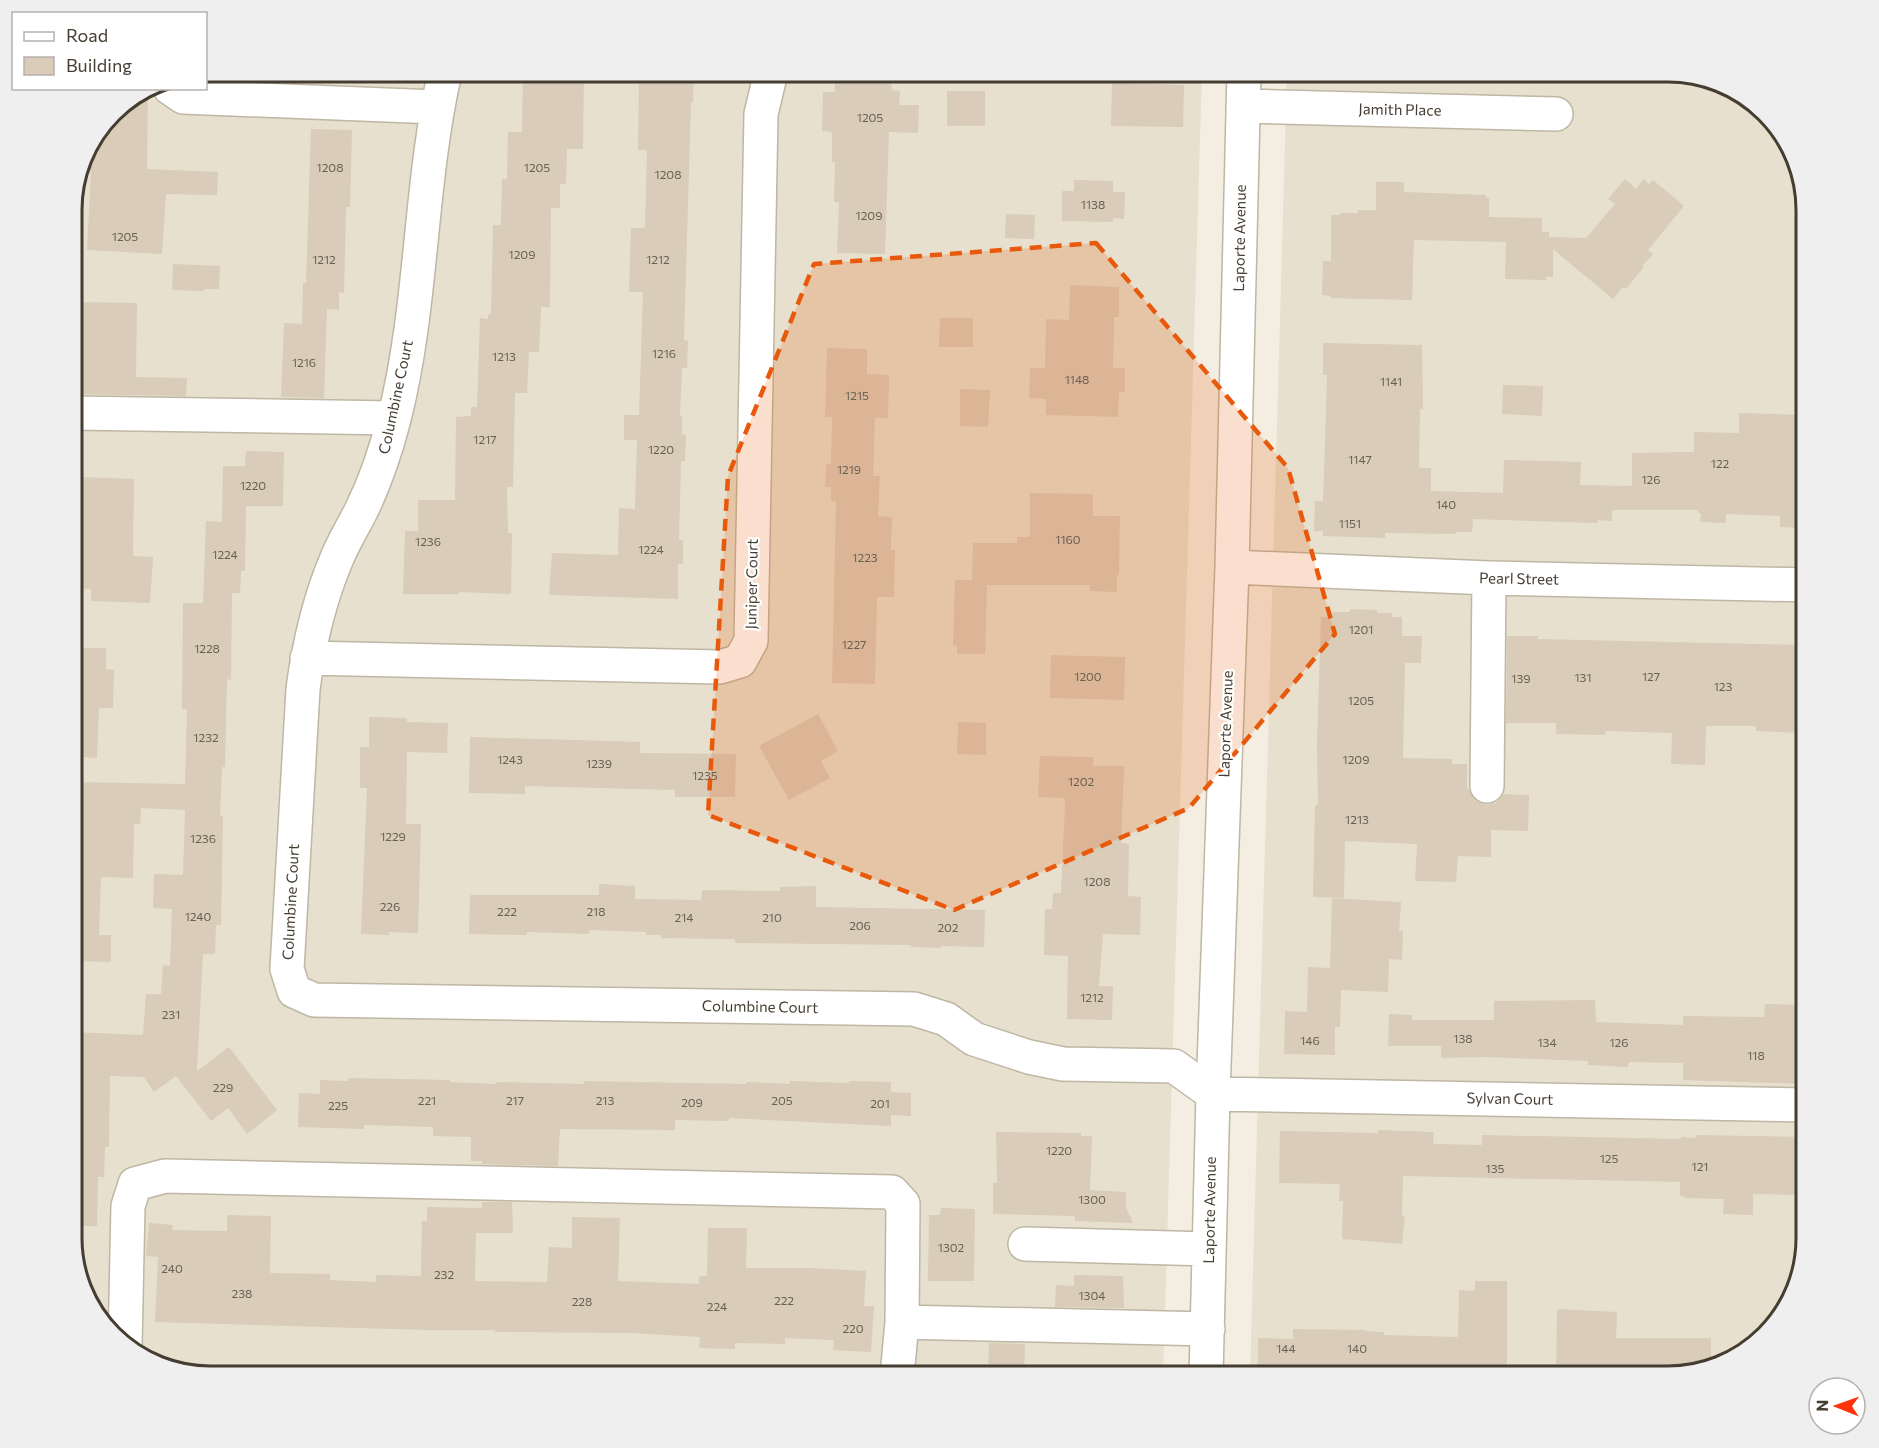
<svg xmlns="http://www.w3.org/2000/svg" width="1879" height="1448" font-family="Commissioner,sans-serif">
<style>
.residential{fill:#e7e0ce}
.building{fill:#d9ccb8}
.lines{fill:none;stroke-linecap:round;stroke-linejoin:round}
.minor-casing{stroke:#bfb6a3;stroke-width:36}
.minor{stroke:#fff;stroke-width:33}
.marked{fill:#e8590c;fill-opacity:0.2;stroke:#e8590c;stroke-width:4.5;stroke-dasharray:12 8;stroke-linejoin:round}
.labels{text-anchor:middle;stroke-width:4.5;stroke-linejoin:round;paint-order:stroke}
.number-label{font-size:12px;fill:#6a6153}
.street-label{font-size:15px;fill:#453d31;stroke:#fff}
.rim{fill:none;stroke:#453d31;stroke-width:3}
</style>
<rect width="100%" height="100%" fill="#f3eee1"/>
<path class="residential" d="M211,72H1202L1163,1376H210L126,1347L86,1299L72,1246V201L86,149L119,107L148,89L206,88V73Z
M1287,72H1669L1753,101L1793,149L1807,210V1238L1778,1322L1729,1362L1668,1376H1250Z"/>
<path class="building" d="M523,72H584L583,149H567L566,184H560V208H551L550,307H541L539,352H529L527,393H515L513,487H507L508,533H512L511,594L459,592V594H403L405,531H418V500H455L456,417L471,416V407H477L480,318L488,319V314L491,315L493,225H501L502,179H507L508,132H522Z
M650,72H693L694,75L693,102H691L684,340L688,341L687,368H682L680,416H682V434L686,435L685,461H681L679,540H683V564H678V599L549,595L552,553L618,555L619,508L635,509L637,440H624V415H639L643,292H629L631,228H645L647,150H638L639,75L650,76Z
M835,82L891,83L892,90L900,91L899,105H919L918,133L889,132L885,254L837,253L839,202H834L835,162H832V132L822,131L823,92H835Z
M1112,83L1184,85L1183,127L1111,126Z
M148,88L147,169L218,172L217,195L166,194L162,254L87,250L91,172H89V145L119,107Z
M947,91H985V126H947Z
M311,129L352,130L350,207H346L344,293L339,292V310L327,309L324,398L281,397L284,323L302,324L303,283H306Z
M1625,179L1636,189L1644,179L1649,184L1653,180L1684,206L1648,250L1653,254L1642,266L1644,267L1626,289L1623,287L1613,299L1553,249V277H1546V280L1505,279L1506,242L1414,240L1412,300L1331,298V296L1322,295L1323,261H1331V215H1340V213H1358V210H1376V182H1404V192L1486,195V198H1489V217L1542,218V232H1549V237L1586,238L1615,204L1608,199Z
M1074,180L1113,181V192H1125L1124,219L1113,218V222L1062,221V191H1074Z
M1006,214L1035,215L1034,239L1005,238Z
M173,264L220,266L219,289H204V291L172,290Z
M1070,285L1119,287V317H1114L1113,368H1125V392H1119L1118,417L1046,415V399L1029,398L1030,368H1045L1046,319L1069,320Z
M76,302L137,303L136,377L187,378L186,396L72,394Z
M940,318H973V347H939Z
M1323,343L1422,345L1423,409H1420L1419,468H1431V491L1503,493L1504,460L1581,462L1580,485L1632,486V453L1694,452V432L1739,433V413L1807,415L1805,528L1780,527V516L1726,514V523L1700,522L1701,513H1698V510H1612V521L1598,520V523L1473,519L1472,532H1456V534L1385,533V538L1323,536V531H1314L1315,501H1323L1325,442L1327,375H1323Z
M827,348L867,349V374L889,375L888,418H875L873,476H880L878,516L892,517L891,550H895L894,597H877L875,684L832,683L836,501H831V487H825L826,464H831L832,417H825Z
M1503,385L1543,386L1542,416L1502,414Z
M960,389L990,390L988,427L960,426Z
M246,451L284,452L283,506H246L245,571H241L240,593H232L231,680L227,679L225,767H222L220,816H223L221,925H216L215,954H203L197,1071L229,1047L277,1110L247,1134L228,1108L211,1121L176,1076L154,1092L144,1077L110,1076L109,1147H105L104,1177H98L97,1226H72V1032L143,1035L146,994H161L163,965L170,966L172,909L153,908L154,874L183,875L185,810L141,808L140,824H134L133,878L101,877L99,935H111V962L74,961L72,806H74V782L185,784L187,709H182L183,603H203L206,521L222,522L223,466H245Z
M79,477L134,479L133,556L153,557L150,603L91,601V589L72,588V544H76Z
M1030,493L1093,494V516H1120L1119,575H1117V592L1090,591V585H987L985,654H957V645H953L955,580H972L973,543H1017V537H1030Z
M1350,609L1377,610V613H1392V617H1402V636H1422L1421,663H1405L1403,758L1452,759V764H1467V788L1478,802L1487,805L1496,803L1504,794L1529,795L1528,831L1491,830V857L1458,856L1456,882L1415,881L1417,844L1345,841L1344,898L1313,897L1315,805H1318L1317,744L1321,617H1332V612H1350Z
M1507,636H1538V639L1807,645V702H1805V733L1756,731V726H1706L1705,765L1671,764L1672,733L1605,731V735L1556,734V723H1506Z
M72,648H106V669L114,670L113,708H99L97,758L72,756Z
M1051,655L1125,657L1124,700L1050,698Z
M818,714L838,751L821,761L830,778L789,800L759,746Z
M369,717L407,718V722L448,723L447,753L407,752L406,824H421L418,933L389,932V935L361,934L367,788H360V747H369Z
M958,722L986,723V755L957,754Z
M470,737L640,742V753L736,754L735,797H675V790L525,786V794L469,793Z
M1040,756L1094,757L1093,766H1124L1121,843L1129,844L1128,896L1141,897L1140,935L1103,934L1099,986H1113L1112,1020L1067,1019L1068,956L1044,955L1045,909H1052L1053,893H1061L1065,805L1064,798L1038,797Z
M599,884L635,886V899L701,900L702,890L780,891V887L816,886V907L985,910L984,947L941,946V948L911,947V945L735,943V939L661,938V935H646V932L589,930V934L527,932V935L469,934L470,895H599Z
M1332,898L1401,902L1399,931H1403L1402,960L1389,959L1388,992L1341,990L1340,1027H1335V1055L1284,1054L1285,1011L1307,1012L1308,967L1330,968Z
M1595,1000L1596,1022L1683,1025V1016L1764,1017L1765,1004L1803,1005V1011H1807V1084L1683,1080V1063L1629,1062L1628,1067L1587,1065L1588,1061L1485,1057L1441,1058V1046H1388L1389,1014L1412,1015V1020H1494V1001Z
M348,1078L450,1080V1082L496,1084V1082L584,1084V1081L746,1084V1082L790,1084V1081L849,1083V1081L891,1082V1092L911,1093V1116L891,1115V1126L729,1118V1121L675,1120V1130L560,1129L558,1166L482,1164V1161H471V1137L433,1136V1127L364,1125V1129L298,1127L299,1093L320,1094V1080L348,1081Z
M1378,1130L1434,1132L1433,1144L1482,1145V1135L1681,1139V1137L1696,1138V1135L1805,1137L1804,1149H1807V1178H1804V1195L1753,1194V1215L1723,1214L1724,1199L1684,1198V1196H1680V1182L1403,1176L1402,1216L1405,1217L1402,1244L1342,1239L1343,1201H1339L1340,1184L1279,1183L1280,1131L1378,1133Z
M996,1132L1081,1133V1136H1092L1090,1190L1126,1192V1208L1133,1223L1075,1221V1216L993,1214V1183H997Z
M482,1202H512L513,1233H476L475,1281L547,1282L549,1247L572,1248V1217L620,1218L618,1281L699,1284V1276H707L708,1228H747L746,1268H809L866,1271L864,1306H874L871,1352L833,1350L834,1340L785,1338V1344L735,1343V1349L699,1348L700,1337L630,1333L495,1332V1330H427L155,1322L158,1257L146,1256L149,1223L173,1225L172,1230L227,1231V1215L271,1216L270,1273L330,1274V1280L376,1282V1275L421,1276L422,1221H427V1207L482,1208Z
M941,1208L975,1209L974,1281H928L929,1215H940Z
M1074,1275L1123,1276L1124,1308L1055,1307L1056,1285L1074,1286Z
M1475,1281H1507V1376H1258V1338L1293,1339V1329L1365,1330V1331L1384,1332V1335L1458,1337L1459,1290L1475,1291Z
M1557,1309L1617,1312L1616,1338H1711V1366L1668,1376H1556Z
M989,1343L1025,1344L1024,1373L988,1372Z"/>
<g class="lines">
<g class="minor-casing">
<path id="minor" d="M445,72C419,186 423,305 394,419C386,450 376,480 362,509C354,525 344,541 337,558C319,600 309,644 303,689L287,969L294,991L314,1000L914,1009L946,1019L974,1039L1029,1057L1063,1064L1174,1066L1213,1094L1807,1105
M170,88L183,97L437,107
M1243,106L1556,114
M72,413L394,418
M1232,567L1489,578L1807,585
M307,658L720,667L740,661L751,641L761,114L771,72
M1487,786L1489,578
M1025,1244L1209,1249
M902,1322L1208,1329
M125,1345L128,1206L135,1184L165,1176L892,1192L903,1204L902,1322L897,1376
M1206,1376L1213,1094L1232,567L1244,72"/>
</g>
<use href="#minor" class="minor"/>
</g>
<path class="marked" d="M1096,243L1288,468L1335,634L1189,808L954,910L708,815L728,476L814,264Z"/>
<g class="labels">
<g class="number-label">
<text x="870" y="122">1205</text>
<text x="330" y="172">1208</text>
<text x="537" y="172">1205</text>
<text x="668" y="179">1208</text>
<text x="1093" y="209">1138</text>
<text x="869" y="220">1209</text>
<text x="125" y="241">1205</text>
<text x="522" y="259">1209</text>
<text x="324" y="264">1212</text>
<text x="658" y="264">1212</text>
<text x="664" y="358">1216</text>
<text x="504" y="361">1213</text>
<text x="304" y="367">1216</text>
<text x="1077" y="384">1148</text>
<text x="1391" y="386">1141</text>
<text x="857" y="400">1215</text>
<text x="485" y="444">1217</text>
<text x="661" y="454">1220</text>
<text x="1360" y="464">1147</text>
<text x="1720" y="468">122</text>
<text x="849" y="474">1219</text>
<text x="1651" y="484">126</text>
<text x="253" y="490">1220</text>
<text x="1446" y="509">140</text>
<text x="1350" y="528">1151</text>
<text x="1068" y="544">1160</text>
<text x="428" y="546">1236</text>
<text x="651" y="554">1224</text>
<text x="225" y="559">1224</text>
<text x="865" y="562">1223</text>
<text x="1361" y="634">1201</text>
<text x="854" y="649">1227</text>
<text x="207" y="653">1228</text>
<text x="1088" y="681">1200</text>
<text x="1651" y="681">127</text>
<text x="1583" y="682">131</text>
<text x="1521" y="683">139</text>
<text x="1723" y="691">123</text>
<text x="1361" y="705">1205</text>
<text x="206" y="742">1232</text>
<text x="510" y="764">1243</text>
<text x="1356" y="764">1209</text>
<text x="599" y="768">1239</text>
<text x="705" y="780">1235</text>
<text x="1081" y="786">1202</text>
<text x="1357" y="824">1213</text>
<text x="393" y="841">1229</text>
<text x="203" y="843">1236</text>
<text x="1097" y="886">1208</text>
<text x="390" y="911">226</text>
<text x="507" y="916">222</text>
<text x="596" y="916">218</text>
<text x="198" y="921">1240</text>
<text x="684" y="922">214</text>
<text x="772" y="922">210</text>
<text x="860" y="930">206</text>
<text x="948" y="932">202</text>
<text x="1092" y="1002">1212</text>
<text x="171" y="1019">231</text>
<text x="1463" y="1043">138</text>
<text x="1310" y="1045">146</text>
<text x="1547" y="1047">134</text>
<text x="1619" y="1047">126</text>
<text x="1756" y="1060">118</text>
<text x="223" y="1092">229</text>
<text x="427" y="1105">221</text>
<text x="515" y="1105">217</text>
<text x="605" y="1105">213</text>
<text x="782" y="1105">205</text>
<text x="692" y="1107">209</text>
<text x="880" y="1108">201</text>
<text x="338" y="1110">225</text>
<text x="1059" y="1155">1220</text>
<text x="1609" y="1163">125</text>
<text x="1700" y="1171">121</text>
<text x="1495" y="1173">135</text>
<text x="1092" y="1204">1300</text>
<text x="951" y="1252">1302</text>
<text x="172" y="1273">240</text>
<text x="444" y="1279">232</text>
<text x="242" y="1298">238</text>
<text x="1092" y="1300">1304</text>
<text x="784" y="1305">222</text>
<text x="582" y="1306">228</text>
<text x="717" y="1311">224</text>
<text x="853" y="1333">220</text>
<text x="1286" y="1353">144</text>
<text x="1357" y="1353">140</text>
</g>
<g class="street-label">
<text transform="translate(1400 110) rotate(1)" y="5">Jamith Place</text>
<text transform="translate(1240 238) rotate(-89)" y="5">Laporte Avenue</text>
<text transform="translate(396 397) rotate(-78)" y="5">Columbine Court</text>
<text transform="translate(1519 579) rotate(1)" y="5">Pearl Street</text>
<text transform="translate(752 584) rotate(-89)" y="5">Juniper Court</text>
<text transform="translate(1226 724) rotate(-88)" y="5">Laporte Avenue</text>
<text transform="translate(291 902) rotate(-87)" y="5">Columbine Court</text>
<text transform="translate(760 1007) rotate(1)" y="5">Columbine Court</text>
<text transform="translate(1510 1099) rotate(1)" y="5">Sylvan Court</text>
<text transform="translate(1210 1210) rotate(-89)" y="5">Laporte Avenue</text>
</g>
</g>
<path d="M0 0H1879V1448H0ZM210 82H1668A128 128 0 0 1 1796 210V1238A128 128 0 0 1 1668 1366H210A128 128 0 0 1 82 1238V210A128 128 0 0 1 210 82Z" fill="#f0efef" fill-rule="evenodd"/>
<path class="rim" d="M210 82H1668A128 128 0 0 1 1796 210V1238A128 128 0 0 1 1668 1366H210A128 128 0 0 1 82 1238V210A128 128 0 0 1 210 82Z"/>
<rect x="12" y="12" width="195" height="78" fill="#ffffff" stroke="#b5b1ad" stroke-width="1.5"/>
<rect x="24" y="32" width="30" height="9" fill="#ffffff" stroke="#b5b1ad" stroke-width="1.5"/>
<text x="66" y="42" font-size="18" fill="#453d31">Road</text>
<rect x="24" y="57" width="30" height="18" fill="#d9ccb8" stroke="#b5b1ad" stroke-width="1.5"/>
<text x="66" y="72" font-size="18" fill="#453d31">Building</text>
<g transform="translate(1837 1406) rotate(271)"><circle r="28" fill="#ffffff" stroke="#b5b1ad" stroke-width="1.5"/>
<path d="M0-4.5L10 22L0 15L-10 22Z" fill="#ff340c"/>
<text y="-9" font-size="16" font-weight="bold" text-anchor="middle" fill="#453d31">N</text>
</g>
</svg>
